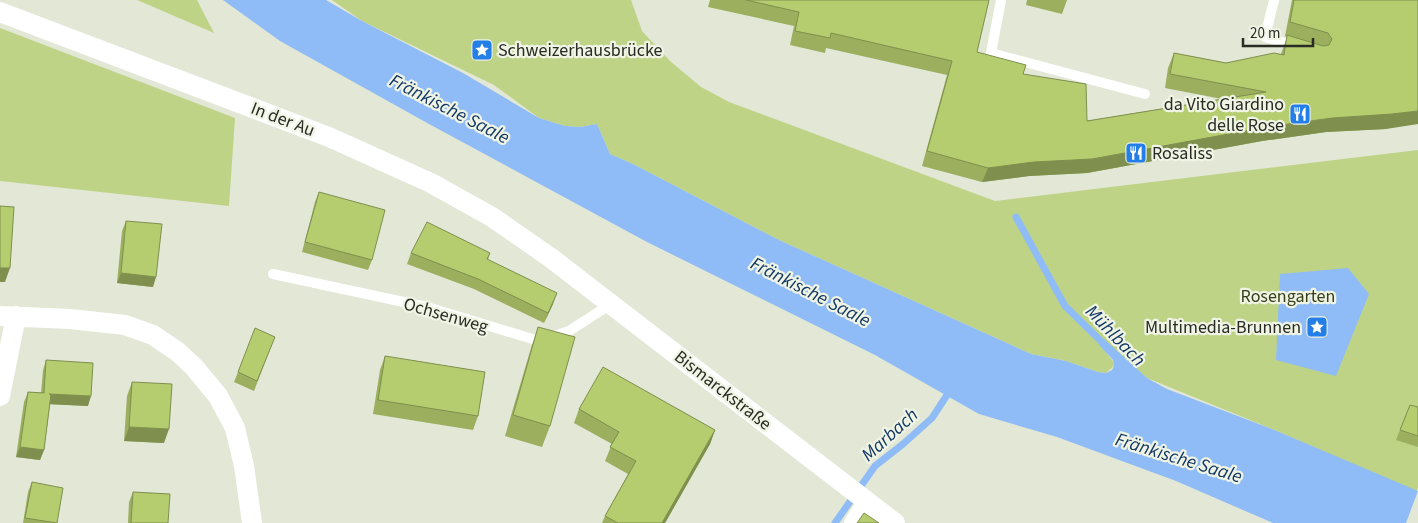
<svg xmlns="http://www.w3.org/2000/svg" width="1418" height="523" font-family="'Source Sans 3',sans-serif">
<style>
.green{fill:#bfd387}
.water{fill:#8fbcf6}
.pier{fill:#e2e7d6}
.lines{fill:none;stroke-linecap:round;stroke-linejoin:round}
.stream{stroke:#8fbcf6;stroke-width:7}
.service{stroke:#fff;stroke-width:10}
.minor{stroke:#fff;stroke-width:20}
.wall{fill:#9caf5f}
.shaded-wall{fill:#7f8f4e}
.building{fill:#b5cc6f;stroke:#7f8f4e}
.labels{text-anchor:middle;stroke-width:4.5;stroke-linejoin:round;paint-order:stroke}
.poi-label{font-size:18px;fill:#292b24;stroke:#eff4e4;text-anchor:start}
.street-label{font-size:18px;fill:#292b24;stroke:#eff4e4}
.park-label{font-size:18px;fill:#363f19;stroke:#eff4e4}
.water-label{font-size:19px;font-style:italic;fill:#133866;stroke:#eff4e4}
</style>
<rect width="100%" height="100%" fill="#e2e7d6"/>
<path class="green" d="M137,0H197L214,33Z
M332,0H631L642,31L670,61L701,87L729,102L995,201L1418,150V488L1416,492L1272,429L1147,378L1079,319L1113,361L1114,366L1106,373L1098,372L1066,361L1031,354L779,240L633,164L610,154L597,124L580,127L565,126L539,118L494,85L362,21Z
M0,28L235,118L229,206L0,181Z"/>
<path class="water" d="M223,0H326L362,21L463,73L539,118L565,126L580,127L597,124L610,154L633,164L779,240L1031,354L1066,361L1098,372L1106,373L1112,370L1114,366L1113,360L1099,345L1100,339H1104L1147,378L1167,389L1272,429L1418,491V523H1273L1176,481L1057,437L979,414L875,355L647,242L429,124L280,41Z
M1348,268L1369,294L1336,376L1276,360L1280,274Z"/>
<path class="pier" d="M1418,491V523H1406Z"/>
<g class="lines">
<path class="stream" d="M1016,217L1065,306L1106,346
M835,523L875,466L903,444L932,418L951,389"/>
<path class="service" d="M1001,0L991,53L1145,94
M1274,0L1265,37L1298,47
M273,274L427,307L539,341L569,331L611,304"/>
<path class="minor" d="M0,12L329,137L431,183L492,217L551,258L895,523
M0,316L70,319L125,325L153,335L178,352L194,367L218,396L235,428L244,466L252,523
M0,396L16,316
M854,523L867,503"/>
</g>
<path class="wall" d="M710,0H989L977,52L1023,74L1087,121L1222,99L1165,88L1168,68L1174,53L1226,63L1281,54L1287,37L1285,36L1292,0H1418L1386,129L1326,132L1262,141L1087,173L1029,176L982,182L922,166L947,75L826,48L825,53L790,45L794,26L708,7Z
M1027,0H1067L1062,14L1026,5Z
M319,192L372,260L368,270L302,252L315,202Z
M126,221L153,287L117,283L122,231Z
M411,253H490L488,260L553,304L544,323L474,289L407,264Z
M538,327L550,426L542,447L505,436L531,348Z
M271,347L254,391L234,382L238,372Z
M385,356L478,416L473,430L373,414L380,370Z
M46,360L88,406L50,404L44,450L40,460L16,457L24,402L28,392L41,393L43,370Z
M132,382L164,443L124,441L127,396Z
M1418,407V447L1396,440L1400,430Z
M579,409L715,430L710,444L665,523H602L605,516L628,474L605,461L612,444L574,423Z
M32,482L57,523H23L28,492Z
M133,492L168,523H128L129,502Z"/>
<path class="shaded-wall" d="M1418,111V124L1386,129L1326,132L1262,141L1087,173L1029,176L982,182L988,168L1332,118Z
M0,268H10L5,282H0Z
M121,273L156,277L153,287L117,283Z
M557,293L553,304L544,323L548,313Z
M49,394L91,396L88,406L45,404Z
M129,427L169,429L164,443L124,441Z
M715,430L710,444L665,523H662Z
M20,447L44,450L40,460L16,457Z"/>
<path class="building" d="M746,0H989L977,52L1026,65L1023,74L1086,84L1087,121L1266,92L1170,74L1174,53L1226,63L1274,53L1284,55L1287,35L1323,46L1329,45L1332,39L1328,33L1290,22L1294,0H1418V111L1392,114L1332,118L1267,127L1092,159L1034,162L988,168L927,151L952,61L831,33L830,38L795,31L799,12Z
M319,192L385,210L372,260L305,242Z
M0,206L14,207L10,268H0Z
M126,221L162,224L156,277L121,273Z
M427,222L490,253L487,259L557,293L548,313L478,279L411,253Z
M538,327L575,337L550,426L513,415Z
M255,328L275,337L257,381L238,372Z
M385,356L485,372L478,416L378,400Z
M46,360L93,363L91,396L49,394H51L44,450L20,447L28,392L44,393Z
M603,367L715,430L662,523H618L605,516L636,461L610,447L619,432L579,409Z
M132,382L172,384L169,429L129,427Z
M1410,405L1418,407V436L1400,430Z
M32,482L63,488L57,523L25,518Z
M133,492L170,494L168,523H131Z
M864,513L879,523H857Z"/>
<defs>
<g id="sight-square" transform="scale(1.125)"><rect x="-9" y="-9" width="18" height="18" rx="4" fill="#247ee8" stroke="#eff4e4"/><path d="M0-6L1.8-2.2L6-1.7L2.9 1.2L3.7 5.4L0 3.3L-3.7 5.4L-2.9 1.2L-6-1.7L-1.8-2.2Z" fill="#fff"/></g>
<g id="restaurant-square" transform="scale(1.125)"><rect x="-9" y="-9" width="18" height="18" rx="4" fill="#247ee8" stroke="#eff4e4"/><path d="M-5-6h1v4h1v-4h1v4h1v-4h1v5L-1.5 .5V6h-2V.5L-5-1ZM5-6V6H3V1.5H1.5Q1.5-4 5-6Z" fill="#fff"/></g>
</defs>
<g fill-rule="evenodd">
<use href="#sight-square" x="482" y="50"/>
<use href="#restaurant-square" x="1300" y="114"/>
<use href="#restaurant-square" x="1136" y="153"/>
<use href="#sight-square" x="1317" y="327"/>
</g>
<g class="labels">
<g class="poi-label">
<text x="498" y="56">Schweizerhausbrücke</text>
<text x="1284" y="110" text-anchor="end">da Vito Giardino<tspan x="1284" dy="21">delle Rose</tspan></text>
<text x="1152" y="159">Rosaliss</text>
<text x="1301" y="333" text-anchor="end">Multimedia-Brunnen</text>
</g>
<g class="street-label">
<text transform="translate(283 119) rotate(21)" y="6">In der Au</text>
<text transform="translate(446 315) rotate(16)" y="6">Ochsenweg</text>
<text transform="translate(723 390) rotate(38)" y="6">Bismarckstraße</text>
</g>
<g class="park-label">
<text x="1288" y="302">Rosengarten</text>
</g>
<g class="water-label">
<text transform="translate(450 108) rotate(27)" y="7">Fränkische Saale</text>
<text transform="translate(811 291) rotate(27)" y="7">Fränkische Saale</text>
<text transform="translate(1116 335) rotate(46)" y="7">Mühlbach</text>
<text transform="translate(889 434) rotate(-42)" y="7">Marbach</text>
<text transform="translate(1179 457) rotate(17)" y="7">Fränkische Saale</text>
</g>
</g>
<path d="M1243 38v8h70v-8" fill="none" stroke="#292b24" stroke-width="2.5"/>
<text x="1250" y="38" font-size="15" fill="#292b24" stroke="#eff4e4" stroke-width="4" paint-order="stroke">20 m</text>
</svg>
